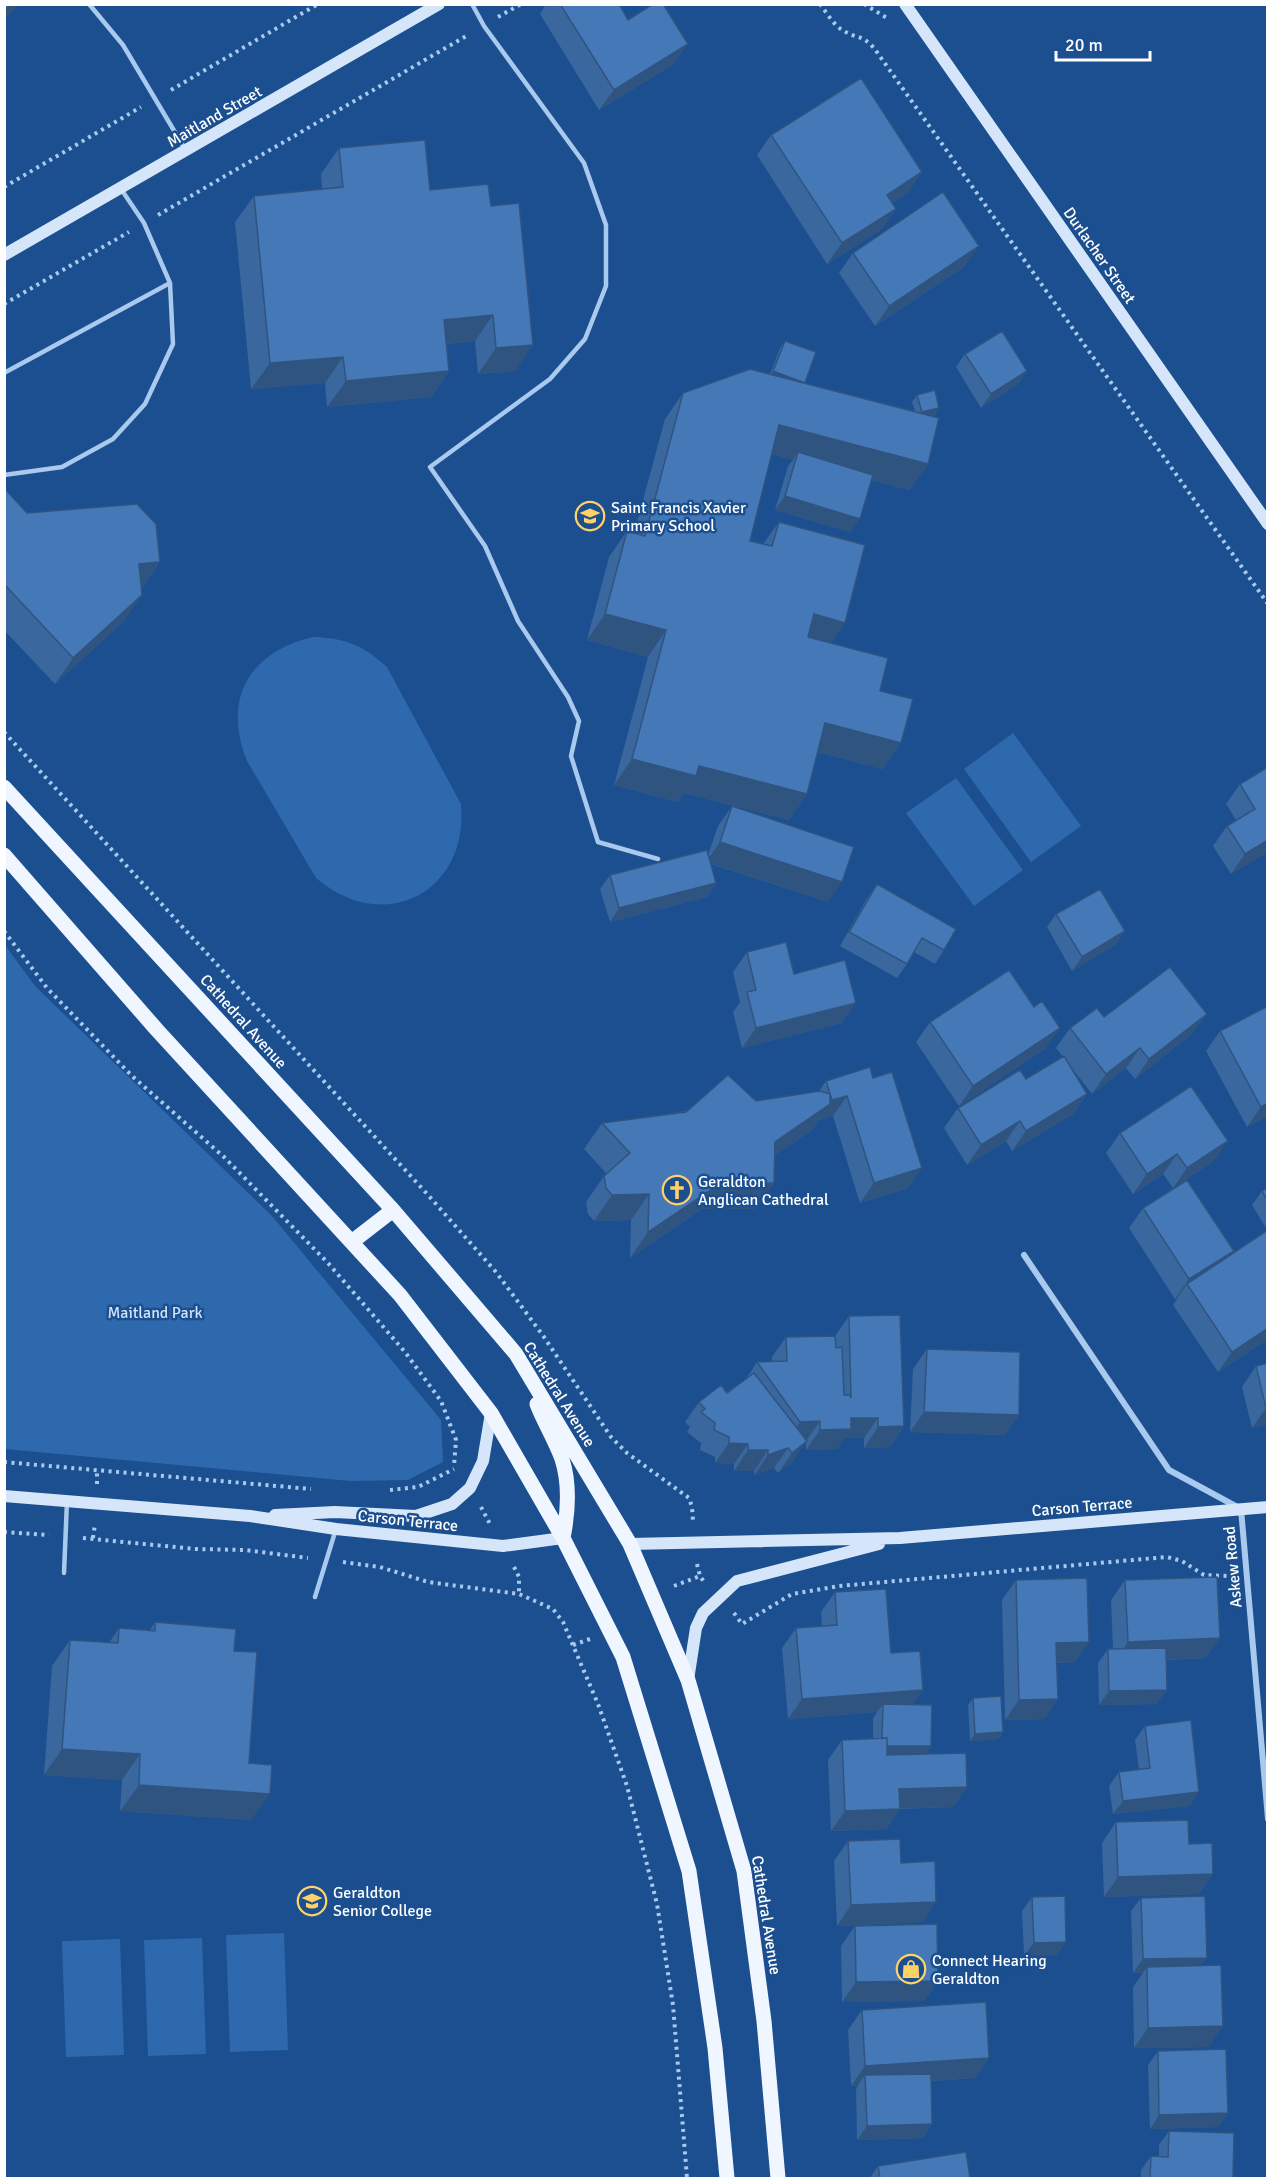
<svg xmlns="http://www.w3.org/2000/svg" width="1272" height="2183" font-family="Signika,sans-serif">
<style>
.green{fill:#2e69ad}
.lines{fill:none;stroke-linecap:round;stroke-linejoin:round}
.path{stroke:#a9c9ee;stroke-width:4;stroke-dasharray:3 4.5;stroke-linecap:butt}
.lane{stroke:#a9c9ee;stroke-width:4.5}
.street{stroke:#a9c9ee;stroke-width:6}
.secondary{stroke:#d6e6fa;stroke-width:12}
.primary{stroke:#f0f6ff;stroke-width:15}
.wall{fill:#3a679d}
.shaded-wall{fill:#305480}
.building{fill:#4478b7;stroke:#305480;stroke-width:1.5}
.labels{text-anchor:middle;stroke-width:5;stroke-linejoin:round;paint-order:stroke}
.street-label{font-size:16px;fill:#fff;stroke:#1b4f8f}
.poi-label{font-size:16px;fill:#fff;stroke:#1b4f8f;text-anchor:start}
.park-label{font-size:16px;fill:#cfe3fa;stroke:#1b4f8f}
</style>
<rect width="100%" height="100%" fill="#1b4f8f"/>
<path class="green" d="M313,637C345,638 363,645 387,667L461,804C469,893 383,936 316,878L247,761C222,699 249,652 313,637Z
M1013,733L1081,826L1031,862L964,769Z
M956,778L1023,870L974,906L906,813Z
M5,945L35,986L272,1216L441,1420L443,1462L408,1480L350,1481L5,1449Z
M284,1933L288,2050L230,2052L226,1935Z
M202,1938L206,2054L148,2056L144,1940Z
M120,1939L124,2055L66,2057L62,1941Z"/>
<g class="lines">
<path class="path" d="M820,4C827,13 834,26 844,31C857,39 861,34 874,48L1268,604
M864,4L887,18
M498,17L521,4
M171,90L318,4
M4,187L141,107
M158,215L468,35
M4,304L129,232
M4,732L429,1196L496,1272L544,1337L611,1437L627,1453L689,1498L692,1507L693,1521
M4,931L47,988L132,1076L224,1157L328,1263L405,1352L441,1401L456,1440L454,1466
M4,1462L311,1489
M97,1484V1469
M390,1490L418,1487L454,1469
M481,1507L490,1524
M4,1532L49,1535
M83,1538L195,1549L245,1550L308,1558
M93,1538L95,1524
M343,1562L380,1567L428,1582L519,1594L553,1609L563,1622L598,1704L627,1786L657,1904L673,2005L687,2178
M697,1564L700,1576L704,1582
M514,1567L519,1577V1594
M674,1586L700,1576
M734,1613L742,1624L792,1594L839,1586L1167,1557L1182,1561L1204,1575L1228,1576
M573,1645L590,1639"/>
<path class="lane" d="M89,4L123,45L185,149
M472,4L484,26L584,163L606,225V286L585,339L550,379L430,467L485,546L518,621L568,697L579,721L571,756L598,842L658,859
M4,373L170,283
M4,475L62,467L113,439L145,404L173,344L170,283L144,223L121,189
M64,1573L67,1501
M315,1597L336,1529"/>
<path class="street" d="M1024,1255L1169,1470L1241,1509L1268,1819"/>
<path class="secondary" d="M905,4L1268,524
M4,255L439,4
M4,1496L250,1516L336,1529L503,1546L563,1538
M275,1515L335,1512L416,1516L452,1504L470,1488L483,1461L491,1413
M630,1544L900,1538L1268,1507
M688,1680L696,1628L703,1613L737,1581L879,1544"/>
<path class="primary" d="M4,787L393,1210L516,1354L630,1544L688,1680L744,1871L764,2021L778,2178
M4,855L157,1030L400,1295L491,1413L563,1538L623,1657L689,1871L715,2048L727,2178
M353,1241L393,1210
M537,1404C544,1422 555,1440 562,1459C570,1484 568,1513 563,1538"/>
</g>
<path class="wall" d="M546,4H619L628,20L665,7L674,64L599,110L540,14Z
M771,135L908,193L892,203L896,209L882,229L827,264L757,155Z
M339,148L430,190L491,206L515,371L478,374L475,341L447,344L449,371L431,397L327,407L325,383L251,389L235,222L254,196L322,190L321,174Z
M853,253L965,266L875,326L839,273Z
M785,341L805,383L915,411L912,402L917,395L939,408L935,415L932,416L928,464L909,490L871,480L850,532L775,510L788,466L793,460L772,454L750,541L763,544L779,522L831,643L880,691L883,769L818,752L807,794L789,820L684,793L678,802L614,785L648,657L587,640L609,557L627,531L634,533L665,419L683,393L770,374L780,348Z
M965,354L1027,371L1017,385L981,408L956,367Z
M4,488L27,513L160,562L142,588L124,621L55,684L4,630Z
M1268,767V852L1231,874L1213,846L1227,826L1236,820L1226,804L1240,784Z
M732,806L828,902L711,864L716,883L707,897L610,922L600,889L610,875L708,855L718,826Z
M877,884L944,950L935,964L914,952L907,964L897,978L840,946L867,898Z
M1056,914L1125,931L1115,945L1072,971L1047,927Z
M747,952L842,1023L742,1048L733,1012L740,1002L733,972Z
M1268,1006V1116L1247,1127L1206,1051L1220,1031Z
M1034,1007L1046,1048L959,1106L916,1042L930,1022Z
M1104,1017L1192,1034L1135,1079L1126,1068L1092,1094L1068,1063L1087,1094L1073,1114L1012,1151L1006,1141L967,1165L944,1128L958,1108L1026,1079L1063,1057L1056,1048L1070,1028Z
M870,1067L908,1188L860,1203L833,1116L819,1120L812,1130L774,1156V1183L755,1209H702L630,1258L631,1220L594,1221L588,1214L586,1202L606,1173L584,1149L602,1123L756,1101L819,1091L826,1081Z
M1120,1133L1214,1161L1173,1188L1163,1174L1133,1194L1106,1153Z
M1268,1188V1227L1266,1228L1252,1205L1262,1191Z
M1143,1208L1230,1255L1268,1230V1339L1218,1372L1173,1305L1178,1297L1175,1299L1129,1228Z
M849,1316L904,1426L890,1447L864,1448V1438H845L837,1449L806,1450V1441L793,1461L778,1473L774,1468L754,1475V1471H734V1464L715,1463V1457L700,1450L701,1443L687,1432L690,1427L685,1422L699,1402L727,1393L746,1379L757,1362H772V1357L786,1337L835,1336Z
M927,1349L1019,1415L1004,1435L910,1432L913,1369Z
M1268,1363V1424L1252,1428L1242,1387L1256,1366Z
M1016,1580L1075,1662L1056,1663L1058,1699L1044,1719L1005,1720L1002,1600Z
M1125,1580L1206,1658L1166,1660L1167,1690L1157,1704L1099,1705L1098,1663L1108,1649H1113L1111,1600Z
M835,1592L923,1690L913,1704L931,1746L926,1754L967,1787L953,1807L900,1809L886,1829L831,1831L828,1760L842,1740L873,1739V1718L877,1712L788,1719L782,1648L796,1628L822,1626L821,1612Z
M155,1622L234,1651L249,1763L251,1820L120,1811L122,1780L44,1775L52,1666L70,1640L109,1643L119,1628L150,1630Z
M973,1698L1003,1732L998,1739L970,1741L968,1705Z
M1145,1726L1190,1806L1113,1814L1109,1786L1119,1772L1139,1770L1135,1740Z
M1116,1822L1189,1844L1213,1874L1199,1894L1104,1897L1102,1843Z
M848,1841L901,1863L936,1902L922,1922L837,1926L834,1861Z
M1032,1897L1057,1955L1024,1956L1022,1911Z
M1141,1898L1201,1966L1209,2047L1134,2048L1133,1987L1143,1973H1133L1131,1911Z
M855,1926L938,1981L924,2001L842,2002L841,1946Z
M862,2010L989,2058L975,2078L931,2081L932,2124L923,2138L857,2140L856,2089L858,2085L851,2086L848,2030Z
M1158,2051L1228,2113L1218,2127L1150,2129L1148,2065Z
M1169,2131L1233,2178H1141V2170L1151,2156H1159V2145Z
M878,2166L970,2178H870Z"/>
<path class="shaded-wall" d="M11,4H21L4,19V10Z
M688,44L674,64L599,110L614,90Z
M922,172L908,193L873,216L887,195Z
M896,209L882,229L827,264L842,243Z
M979,246L965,266L875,326L889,306Z
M493,315L475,341L426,346L444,320Z
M533,345L515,371L478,374L496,348Z
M343,357L325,383L251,389L270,363Z
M449,371L431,397L327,407L346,381Z
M773,371L805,383L769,378Z
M1027,371L1017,385L981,408L991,394Z
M939,408L935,415L917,419L922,412Z
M779,425L928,464L909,490L796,460L798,452L793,460L761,451Z
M785,496L860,519L850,532L775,510Z
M160,562L142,588L139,564Z
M142,595L124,621L55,684L73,658Z
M605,614L666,630L648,657L587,640Z
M814,614L845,623L827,649L796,640Z
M825,723L901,743L883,769L807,749Z
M632,759L699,766L807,794L789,820L684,793L678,802L614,785Z
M1268,840V852L1231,874L1245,854Z
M720,842L842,882L828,902L706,862Z
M716,883L707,897L610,922L619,908Z
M1125,931L1115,945L1072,971L1082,957Z
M856,1003L842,1023L742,1048L756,1028Z
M1207,1014L1192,1034L1135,1079L1149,1059Z
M1060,1028L1046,1048L959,1106L973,1086Z
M1140,1048L1126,1068L1092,1094L1106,1074Z
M1087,1094L1073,1114L1012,1151L1026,1131Z
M847,1096L833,1116L819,1120L812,1130L757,1168L775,1142L828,1106L832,1100Z
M1268,1103V1116L1247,1127L1261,1107Z
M1020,1121L1006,1141L967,1165L981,1145Z
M1228,1141L1214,1161L1173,1188L1187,1168Z
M1177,1154L1163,1174L1133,1194L1147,1174Z
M922,1168L908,1188L860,1203L874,1183Z
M721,1183H774L755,1209H702L630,1258L648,1232Z
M649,1194L631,1220L594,1221L612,1195Z
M1234,1251L1220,1271L1187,1284L1178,1297L1175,1299L1189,1279Z
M1268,1328V1339L1218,1372L1232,1352Z
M1268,1407V1424L1252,1428L1266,1408Z
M924,1412L1019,1415L1004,1435L910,1432Z
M851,1418H878L864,1438H845L837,1449L806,1450L820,1430Z
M820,1421L806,1441L786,1442L800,1422Z
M904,1426L890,1447L864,1448L878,1427Z
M807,1441L793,1461L778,1473L792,1453Z
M729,1443L748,1444L734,1464L715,1463Z
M788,1448L774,1468L754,1475L768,1455Z
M748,1450H768L754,1471H734Z
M1220,1638L1206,1658L1114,1662L1128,1642Z
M1089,1642L1075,1662L1042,1663L1056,1643Z
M923,1690L909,1710L883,1704L877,1712L788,1719L802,1699Z
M1167,1690L1157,1704L1099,1705L1109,1691Z
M1058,1699L1044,1719L1005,1720L1019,1700Z
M1003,1732L998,1739L970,1741L975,1734Z
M882,1746H931L922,1760H873Z
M62,1749L140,1754L122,1780L44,1775Z
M139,1785L270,1794L251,1820L120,1811Z
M967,1787L953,1807L885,1809L899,1789Z
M1199,1792L1190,1806L1113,1814L1123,1801Z
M900,1809L886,1829L831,1831L845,1811Z
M1213,1874L1199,1894L1104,1897L1118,1877Z
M936,1902L922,1922L837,1926L851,1905Z
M1066,1942L1057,1955L1024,1956L1034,1943Z
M1207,1958L1197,1971L1147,1967L1143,1973H1133L1143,1959Z
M938,1981L924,2001L842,2002L856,1982Z
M1223,2026L1209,2047L1134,2048L1148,2028Z
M989,2058L975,2078L865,2085V2075L858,2085L851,2086L865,2066Z
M1228,2113L1218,2127L1150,2129L1159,2115Z
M932,2124L923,2138L857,2140L867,2126Z"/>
<path class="building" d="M4,4H11L4,10Z
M560,4H619L628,20L653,4H663L688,44L614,90Z
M861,78L922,172L887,195L896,209L842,243L771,135Z
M425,140L430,190L488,184L491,206L519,203L533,345L496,348L493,315L444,320L449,371L346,381L343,357L270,363L254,196L343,187L339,148Z
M943,192L979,246L889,306L853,253Z
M1002,331L1027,371L991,394L965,354Z
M785,341L816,352L805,383L773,371Z
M750,369L939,418L928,464L779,425L750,541L772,546L779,522L865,545L845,623L814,614L808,637L888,658L880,691L913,699L901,743L825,723L807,794L699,766L696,776L632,759L666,630L605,614L627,531L645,536L683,393Z
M935,390L939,408L922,412L917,395Z
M798,452L873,475L860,519L785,496Z
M4,488L27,513L137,504L156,524L160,562L139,564L142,595L73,658L4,584Z
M1268,767V840L1245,854L1227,826L1255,809L1240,784Z
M732,806L854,847L842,882L720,842Z
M707,850L716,883L619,908L610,875Z
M877,884L956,929L944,950L922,938L907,964L849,932Z
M1100,889L1125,931L1082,957L1056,914Z
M786,942L794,974L845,960L856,1003L756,1028L747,992L756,990L747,952Z
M1170,967L1207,1014L1149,1059L1140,1048L1106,1074L1070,1028L1097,1008L1104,1017Z
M1009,970L1034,1007L1042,1001L1060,1028L973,1086L930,1022Z
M1268,1006V1103L1261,1107L1220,1031Z
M1064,1056L1087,1094L1026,1131L1020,1121L981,1145L958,1108L1020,1070L1026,1079Z
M870,1067L873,1078L892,1072L922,1168L874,1183L847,1096L832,1100L826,1081Z
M728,1075L756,1101L820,1091L830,1094V1104L775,1142L774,1183H721L648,1232L649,1194L612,1195L606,1188L604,1176L630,1153L602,1123L686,1112Z
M1191,1086L1228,1141L1187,1168L1177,1154L1147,1174L1120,1133Z
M1187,1180L1234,1251L1189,1279L1143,1208Z
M1268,1188V1201L1262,1191Z
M1268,1230V1328L1232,1352L1187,1284Z
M900,1315L904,1426L878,1427V1418H851V1429L820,1430V1421L800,1422L757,1362L787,1361L786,1337L835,1336L836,1348L842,1347L844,1395H850L851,1398L849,1316Z
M927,1349L1020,1352L1019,1415L924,1412Z
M1268,1363V1407L1266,1408L1256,1366Z
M754,1373L807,1441L792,1453L788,1448L768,1455V1450H748V1444L729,1443V1437L714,1430L715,1423L701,1412L705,1409L699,1402L721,1385L727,1393Z
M1217,1577L1220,1638L1128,1642L1125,1580Z
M1087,1578L1089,1642L1056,1643L1058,1699L1019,1700L1016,1580Z
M886,1589L891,1653L920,1651L923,1690L802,1699L796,1628L837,1625L835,1592Z
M155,1622L236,1629L234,1651L257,1652L249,1763L272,1765L270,1794L139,1785L140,1754L62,1749L70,1640L118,1643L119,1628L155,1631Z
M1166,1648L1167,1690L1109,1691L1108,1649Z
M1001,1696L1003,1732L975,1734L973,1698Z
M883,1704L932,1705L931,1746H887V1738H882Z
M1191,1720L1199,1792L1123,1801L1119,1772L1150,1768L1145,1726Z
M887,1738V1755L966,1753L967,1787L899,1789L900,1809L845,1811L842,1740Z
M1188,1820L1189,1844L1212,1843L1213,1874L1118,1877L1116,1822Z
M900,1839L901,1863L935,1861L936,1902L851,1905L848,1841Z
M1065,1896L1066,1942L1034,1943L1032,1897Z
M1205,1896L1207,1958L1143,1959L1141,1898Z
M937,1924L938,1981L856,1982L855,1926Z
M1221,1965L1223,2026L1148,2028L1147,1967Z
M986,2002L989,2058L865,2066L862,2010Z
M1226,2049L1228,2113L1159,2115L1158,2051Z
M931,2074L932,2124L867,2126L865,2075Z
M1169,2131L1234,2133L1233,2178H1150L1151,2156L1168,2157Z
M966,2152L970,2178H880L878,2166Z"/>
<defs>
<g id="school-ring" transform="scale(1.5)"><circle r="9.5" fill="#1b4f8f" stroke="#ffd166" stroke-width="1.5"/><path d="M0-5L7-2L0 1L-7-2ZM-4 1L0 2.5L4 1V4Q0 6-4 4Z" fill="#ffd166"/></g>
<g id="church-ring" transform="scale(1.5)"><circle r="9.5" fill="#1b4f8f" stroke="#ffd166" stroke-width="1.5"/><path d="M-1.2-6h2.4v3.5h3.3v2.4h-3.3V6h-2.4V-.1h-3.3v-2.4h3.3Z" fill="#ffd166"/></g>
<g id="shop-ring" transform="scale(1.5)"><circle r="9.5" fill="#1b4f8f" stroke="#ffd166" stroke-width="1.5"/><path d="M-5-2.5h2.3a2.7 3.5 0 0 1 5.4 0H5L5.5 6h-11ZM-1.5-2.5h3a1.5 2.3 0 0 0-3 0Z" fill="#ffd166"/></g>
</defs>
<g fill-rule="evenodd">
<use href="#school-ring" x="590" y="516"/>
<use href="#church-ring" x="677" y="1190"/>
<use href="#school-ring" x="312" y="1901"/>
<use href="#shop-ring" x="911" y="1969"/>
</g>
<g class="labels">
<g class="street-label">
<text transform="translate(214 116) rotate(-30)" y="6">Maitland Street</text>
<text transform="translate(1100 255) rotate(55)" y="6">Durlacher Street</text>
<text transform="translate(244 1021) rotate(48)" y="6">Cathedral Avenue</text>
<text transform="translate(560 1394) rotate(58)" y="6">Cathedral Avenue</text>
<text transform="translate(1082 1506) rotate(-5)" y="6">Carson Terrace</text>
<text transform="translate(408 1520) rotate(6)" y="6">Carson Terrace</text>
<text transform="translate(1232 1567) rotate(-95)" y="6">Askew Road</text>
<text transform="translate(767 1915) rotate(81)" y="6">Cathedral Avenue</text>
</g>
<g class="poi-label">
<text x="611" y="513">Saint Francis Xavier<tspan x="611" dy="18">Primary School</tspan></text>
<text x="698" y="1187">Geraldton<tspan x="698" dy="18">Anglican Cathedral</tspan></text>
<text x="333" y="1898">Geraldton<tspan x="333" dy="18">Senior College</tspan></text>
<text x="932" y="1966">Connect Hearing<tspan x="932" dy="18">Geraldton</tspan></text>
</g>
<g class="park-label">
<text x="155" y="1318">Maitland Park</text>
</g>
</g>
<rect width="1272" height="2183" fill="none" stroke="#ffffff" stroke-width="12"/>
<path d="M1056 51v9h94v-9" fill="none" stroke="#ffffff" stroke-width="3"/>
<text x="1065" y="51" font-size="18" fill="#ffffff" stroke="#1b4f8f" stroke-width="4.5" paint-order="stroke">20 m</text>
</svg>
